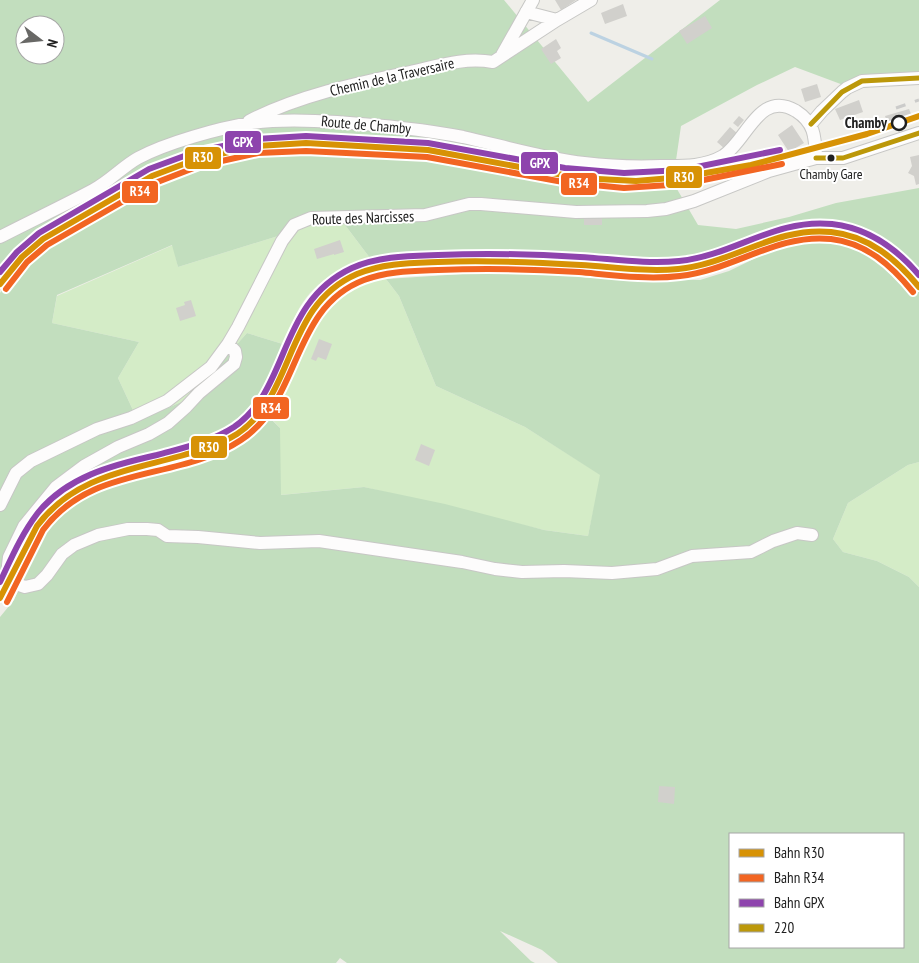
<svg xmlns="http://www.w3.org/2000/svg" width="919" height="963" font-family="'PT Sans Narrow',sans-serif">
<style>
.grass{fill:#d4ecc7}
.forest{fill:#c2debe;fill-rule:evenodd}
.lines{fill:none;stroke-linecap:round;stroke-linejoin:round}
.stream{stroke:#bcd2e2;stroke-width:3}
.building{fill:#d1d0cc}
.minor-casing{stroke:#c7c7c5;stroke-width:14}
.minor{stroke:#fdfcfc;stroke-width:12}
.rail{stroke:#cbcbca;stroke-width:3;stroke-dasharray:10 10;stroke-linecap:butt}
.bus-1-casing{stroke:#fff;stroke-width:9}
.bus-1{stroke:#bc980a;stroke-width:5}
.rail-1-casing{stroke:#fff;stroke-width:10}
.rail-2-casing{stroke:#fff;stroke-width:10}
.rail-3-casing{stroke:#fff;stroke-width:10}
.rail-1{stroke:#d79205;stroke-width:6}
.rail-2{stroke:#f26522;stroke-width:6}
.rail-3{stroke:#8e44ad;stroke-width:6}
.stop-dot{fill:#fff;stroke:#202020;stroke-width:2.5}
.bus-dot{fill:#202020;stroke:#fff;stroke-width:2}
.labels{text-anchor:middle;stroke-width:4;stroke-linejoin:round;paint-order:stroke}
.bus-label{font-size:14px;fill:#202020;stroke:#fff}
.street-label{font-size:15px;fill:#202020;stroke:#fff}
.stop-label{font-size:15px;font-weight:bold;fill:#202020;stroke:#fff;text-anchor:end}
.line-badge{stroke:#fff;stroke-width:2}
.badge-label{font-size:14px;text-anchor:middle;font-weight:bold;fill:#fff}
</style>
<rect width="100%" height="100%" fill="#efeee9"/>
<path class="grass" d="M339,217L373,262C365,264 354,265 346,268C311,283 294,308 286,345L247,333L188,399L138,421L118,378L139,342L52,323L57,296L173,245L178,267Z
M386,279L399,296L436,386L525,427L601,475L588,536L544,530L364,487L280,495V428L268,415L309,335L328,307L348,290L370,280Z
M919,462V587L909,577L877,561L843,552L833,539L848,503L908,465Z"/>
<path class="forest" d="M0,0H504L588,102L720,0H919V82L894,84L854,89L795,67L757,85L681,126L674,174L634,177L584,175L451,144L292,136L227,143L152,169L56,224L16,254L0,273ZM25,25H55V55H25Z
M285,152L464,162L547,178L596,185L633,186L674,184L698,225L736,229L789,217L836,203L919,188V462L908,465L848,503L833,539L843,552L877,561L909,577L919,587V963H558L542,950L500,931L531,961L535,963H347L340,958L336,963H0V617L14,600L44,531L61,514L84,497L116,482L218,457L238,446L267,415L280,428L281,495L364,487L445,504L544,530L588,536L600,475L525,427L436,386L399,296L386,279L509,271L616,278L700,280L729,271L789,242L832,240L848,243L853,228C795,202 750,251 694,258C682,259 669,263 656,262C603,262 550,251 498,249C485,249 472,251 460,252C430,255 402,257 373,262L339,217L178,267L172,245L57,295L52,323L139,342L118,378L138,421L188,399L247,333L286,345L268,391L249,414L237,425L223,434L210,441L157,457L119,465L66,484L26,529L0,582V293L2,290L37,251L127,195L173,173L214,161ZM730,834H903V947H730Z"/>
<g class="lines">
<path class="stream" d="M591,33L652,59"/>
</g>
<path class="building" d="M555,0H576L561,10Z
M623,4L627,16L605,24L601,13Z
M705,16L712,28L687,44L679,31Z
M556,39L561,48L557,51L561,58L551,64L541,49Z
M817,84L821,97L805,102L801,89Z
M859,100L863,112L840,120L835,109Z
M909,109L912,116L888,125L885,116Z
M739,116L744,120L738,127L733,123Z
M792,125L804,143L789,152L778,135Z
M730,127L738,134L725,149L717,142Z
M919,155V184L916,185L914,176L908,173L912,166L910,157Z
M584,215H602V225H584Z
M340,240L344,252L334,255V254L317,259L314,249Z
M191,300L196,316L180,321L176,308L185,305L184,302Z
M319,339L332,344L326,360L318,357L316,361L311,359Z
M421,444L435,450L429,466L415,460Z
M659,786L675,787L674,804L658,802Z"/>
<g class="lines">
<g class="minor-casing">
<path id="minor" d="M526,12L557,20
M502,55L533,0
M249,121C297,96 357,83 410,72C438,66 464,57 493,62L557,20L591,0
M811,124L822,111L842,92L847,88L862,81L919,78
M0,237C31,221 63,206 93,190C110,181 122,167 138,158C166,143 219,128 251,123C279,119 308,120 337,122C380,125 421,129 463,137C503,146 543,158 584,163C609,166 635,167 661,166C682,166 704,167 723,156C747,141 759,89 796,111C815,123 815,137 816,158
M228,344L235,351L236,357L234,364L199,393L186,407L168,423L149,434L118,447L84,466L56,487L24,526L9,557L8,565L9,575L16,584L25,587L38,584L47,575L62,554L74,545L98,535L128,529H147L158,530L167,536L198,537L260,543L319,541L462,562L495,569L522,572L564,571L612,573L657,569L692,556L751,552L773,541L797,533L812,535
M0,505L16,473L31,461L97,429L131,418L167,401L211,367L228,344L238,327L282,241L294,225L311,218L425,215L469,204H481L576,212L647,211L666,209L694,201L769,171L816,158H843L919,133"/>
</g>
<use href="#minor" class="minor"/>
<path class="rail" d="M896,108L919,100"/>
<g class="bus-1-casing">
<path id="bus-1" d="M811,124L842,92L862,81L919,78
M816,158H843L919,133"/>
</g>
<use href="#bus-1" class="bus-1"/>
<g class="rail-1-casing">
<path id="rail-1" d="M0,284L22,257L43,239L152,176L197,159L257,146L306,143L428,150L579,178L636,181L683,177L751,165L867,134L919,116
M0,598L37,526C78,471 141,470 200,450C213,446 226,441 237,434C297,394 283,306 357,274C383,263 411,263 438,262C486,260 533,262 581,265C613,267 646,272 678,269C732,264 776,226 831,232C869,236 896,259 919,287"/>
</g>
<g class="rail-2-casing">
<path id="rail-2" d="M6,289L27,262L47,245L155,183L199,166L258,153L306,151L427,157L563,182L624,188L684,184L782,164
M7,602L43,530C93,463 178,482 241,440C302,400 290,308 364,280C387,271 413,271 438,270C485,268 532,269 579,272C612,275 647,280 680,276C732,271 777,233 831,239C866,243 891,265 913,292"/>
</g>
<g class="rail-3-casing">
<path id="rail-3" d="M0,272L17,252L39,233L149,169L195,152L256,139L306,136L428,143L565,168L624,173L682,170L780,150
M0,582C11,559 21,535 37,514C66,477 112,465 157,455C182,448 211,442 234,427C291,388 277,303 352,268C379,256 409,256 438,255C485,253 533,254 580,257C613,259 646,264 679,261C733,256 775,218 832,224C868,228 896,248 919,275"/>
</g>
<use href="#rail-1" class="rail-1"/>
<use href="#rail-2" class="rail-2"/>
<use href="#rail-3" class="rail-3"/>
</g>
<circle class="stop-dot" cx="899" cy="123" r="7"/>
<circle class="bus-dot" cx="831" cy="158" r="4.5"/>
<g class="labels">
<g class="bus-label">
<text x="831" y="179">Chamby Gare</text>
</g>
<g class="street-label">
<text transform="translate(392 77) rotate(-13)" y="5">Chemin de la Traversaire</text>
<text transform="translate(366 125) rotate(5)" y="5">Route de Chamby</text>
<text transform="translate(363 218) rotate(-2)" y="5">Route des Narcisses</text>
</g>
<g class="stop-label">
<text x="887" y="128">Chamby</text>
</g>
</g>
<g class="line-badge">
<rect x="224" y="130" width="38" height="24" rx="5" fill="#8e44ad"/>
<rect x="184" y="146" width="38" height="24" rx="5" fill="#d79205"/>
<rect x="520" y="151" width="39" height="24" rx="5" fill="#8e44ad"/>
<rect x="665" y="165" width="38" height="24" rx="5" fill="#d79205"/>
<rect x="560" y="172" width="38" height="24" rx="5" fill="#f26522"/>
<rect x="121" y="180" width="38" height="24" rx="5" fill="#f26522"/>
<rect x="252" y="396" width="38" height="24" rx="5" fill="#f26522"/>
<rect x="190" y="435" width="38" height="24" rx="5" fill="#d79205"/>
</g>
<g class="badge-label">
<text x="243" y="147">GPX</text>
<text x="203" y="162">R30</text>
<text x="540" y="168">GPX</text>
<text x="684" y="182">R30</text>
<text x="579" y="188">R34</text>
<text x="140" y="196">R34</text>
<text x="271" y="413">R34</text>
<text x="209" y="452">R30</text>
</g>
<rect x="729" y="833" width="175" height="115" fill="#ffffff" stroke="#a6a6a6"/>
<rect x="739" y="849" width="25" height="8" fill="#d79205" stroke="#a6a6a6"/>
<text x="774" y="858" font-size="15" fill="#202020">Bahn R30</text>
<rect x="739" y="874" width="25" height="8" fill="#f26522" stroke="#a6a6a6"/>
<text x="774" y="883" font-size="15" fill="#202020">Bahn R34</text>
<rect x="739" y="899" width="25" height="8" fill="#8e44ad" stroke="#a6a6a6"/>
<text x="774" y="908" font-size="15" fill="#202020">Bahn GPX</text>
<rect x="739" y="924" width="25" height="8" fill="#bc980a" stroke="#a6a6a6"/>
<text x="774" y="933" font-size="15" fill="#202020">220</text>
<g transform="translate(40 40) rotate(106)"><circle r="24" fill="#ffffff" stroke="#a6a6a6"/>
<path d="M0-4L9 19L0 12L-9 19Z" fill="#686866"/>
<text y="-8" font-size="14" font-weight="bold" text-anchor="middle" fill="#202020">N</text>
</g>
</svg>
